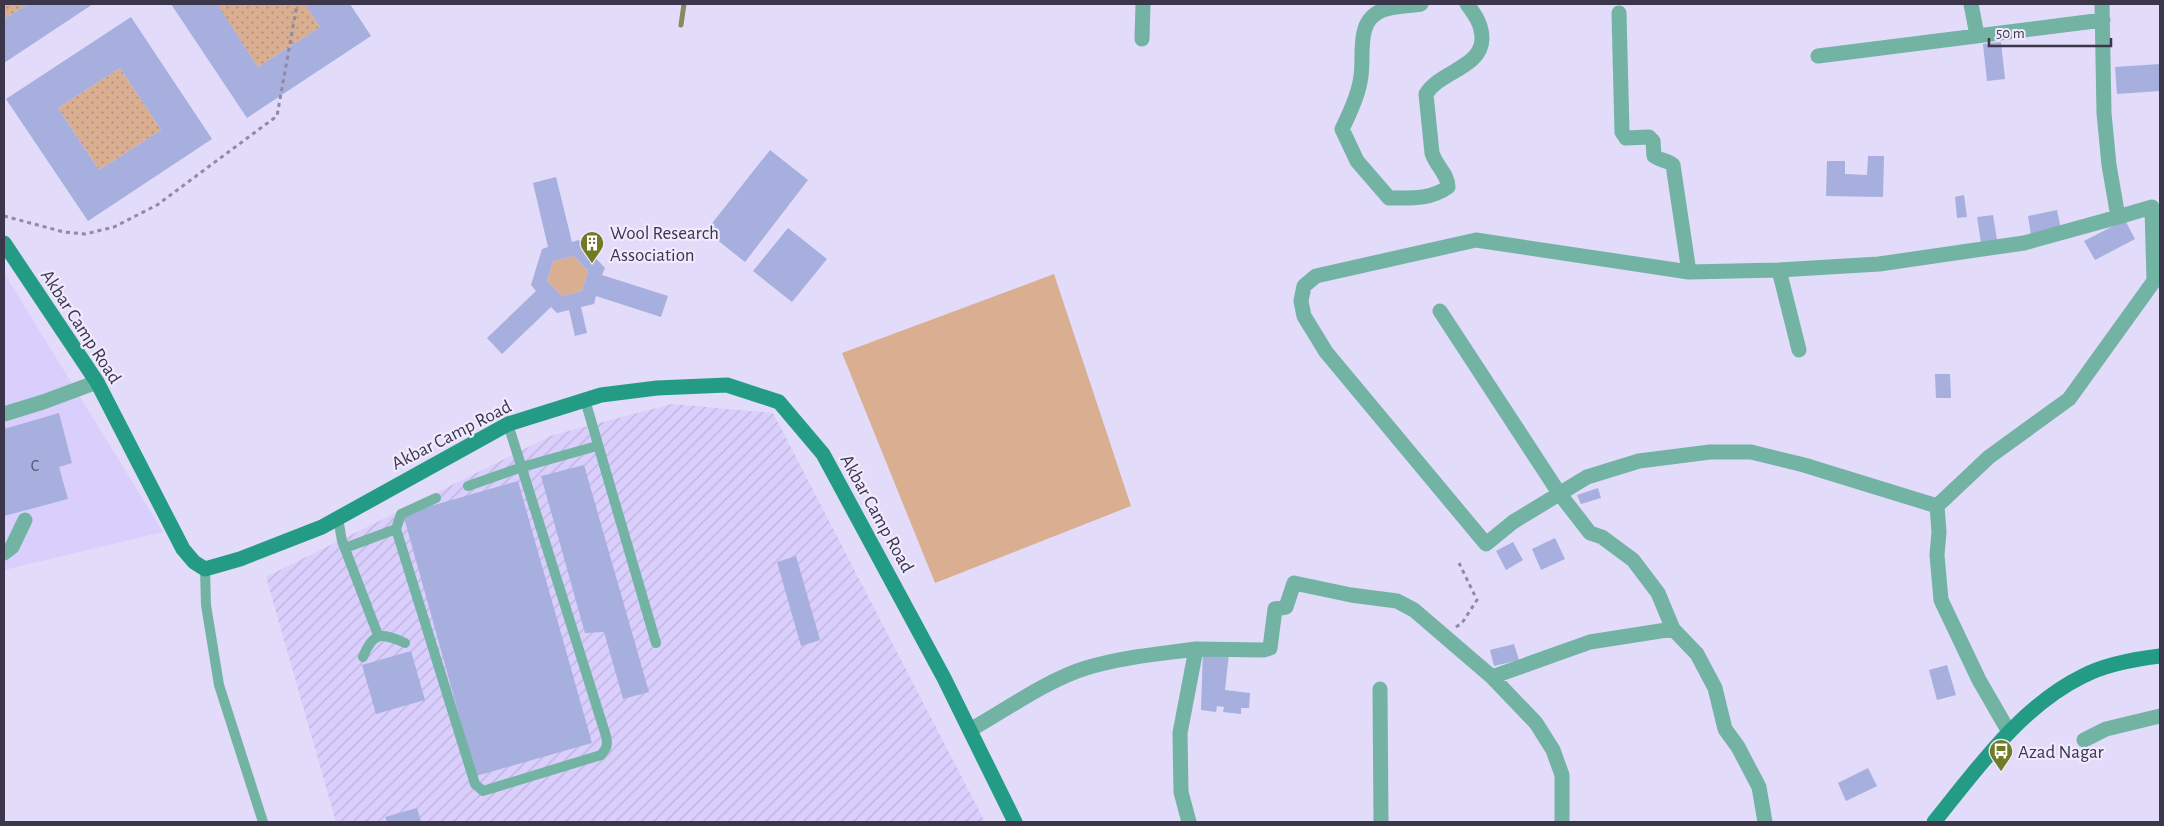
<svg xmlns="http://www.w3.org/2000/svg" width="2164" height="826" font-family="'Alegreya Sans',sans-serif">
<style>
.built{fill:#dacffc}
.industrial{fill:url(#industrial-furrows)}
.green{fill:#daaf91}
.park{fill:url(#park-dots)}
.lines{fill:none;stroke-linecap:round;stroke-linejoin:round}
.stream{stroke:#848b5e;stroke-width:5}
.building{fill:#a6afde;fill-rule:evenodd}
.path{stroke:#908aa3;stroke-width:3;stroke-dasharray:4 4;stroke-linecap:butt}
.lane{stroke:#73b3a3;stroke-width:10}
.street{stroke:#73b3a3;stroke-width:15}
.secondary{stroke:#249c85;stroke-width:15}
.labels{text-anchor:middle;stroke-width:4.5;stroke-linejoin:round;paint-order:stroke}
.number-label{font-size:16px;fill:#56546f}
.poi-label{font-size:19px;fill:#3b364a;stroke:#efeafe;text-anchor:start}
.street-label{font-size:19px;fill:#3b364a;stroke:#efeafe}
</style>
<defs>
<pattern id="industrial-furrows" width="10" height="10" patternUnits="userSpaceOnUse" patternTransform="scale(1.25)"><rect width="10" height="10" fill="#dacffc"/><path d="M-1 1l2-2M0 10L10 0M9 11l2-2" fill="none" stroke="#bcb2da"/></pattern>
<pattern id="park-dots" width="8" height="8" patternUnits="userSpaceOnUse" patternTransform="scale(1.25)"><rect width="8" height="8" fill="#daaf91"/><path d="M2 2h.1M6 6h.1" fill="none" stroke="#b28f78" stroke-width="1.8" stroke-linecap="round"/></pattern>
</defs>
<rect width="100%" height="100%" fill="#e2dbf9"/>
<path class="built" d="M4,273L163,532L4,570Z"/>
<path class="industrial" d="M672,404L773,413L985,822H336L266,577L553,435Z"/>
<path class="green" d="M574,256L588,271L582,291L562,296L547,281L553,261Z
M1054,274L1131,506L935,583L842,353Z"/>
<path class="park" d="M4,4H28L4,19Z
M219,4H305L320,27L258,67L217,5Z
M120,68L161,130L99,170L58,108Z"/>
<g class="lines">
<path class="stream" d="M681,25L684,4"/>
</g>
<path class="building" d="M28,4H93L4,63V19Z
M171,4H217L258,67L320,27L305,4H350L371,36L247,118Z
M131,17L212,139L88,221L6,99ZM120,68L161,130L99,170L58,108Z
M2001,42L2005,79L1987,81L1983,44Z
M2160,64V91L2117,94L2115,67Z
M770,150L808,180L745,262L706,231Z
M1868,156H1884L1883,197L1826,196L1827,161H1845V174L1867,175Z
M556,177L572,242L579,240L605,268L602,275L668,296L661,317L596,296L594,304L581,307L587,333L575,336L569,310L557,313L551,307L502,354L487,338L536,291L531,285L542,249L548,247L533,183ZM574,256L588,271L582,291L562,296L547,281L553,261Z
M1964,195L1967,217L1957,218L1955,197Z
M2057,210L2061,229L2031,235L2028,216Z
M1993,215L1997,240L1981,243L1977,217Z
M2125,220L2135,239L2095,260L2084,241Z
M788,228L827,259L792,302L753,271Z
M1935,374H1950L1951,398H1936Z
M59,413L72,463L59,467L68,499L4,516V429Z
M584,465L649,692L623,699L604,632L585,633L541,476Z
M518,481L592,743L476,776L403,514Z
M1598,488L1601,498L1581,504L1577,495Z
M1555,538L1565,559L1541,570L1532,549Z
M1513,542L1523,560L1506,570L1496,551Z
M796,556L820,640L801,646L777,562Z
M1514,644L1519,660L1494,666L1490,650Z
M1203,650L1229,653L1225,690L1250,693L1249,708H1241V714L1223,712L1224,707L1217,706L1216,712L1201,710Z
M411,651L425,700L376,714L362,665Z
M1947,665L1956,695L1937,700L1929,670Z
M1868,768L1877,786L1846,801L1838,783Z
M417,808L421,822H387L385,817Z"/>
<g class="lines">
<path class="path" d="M4,216L64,232L85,234L114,227L157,205L277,116L297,4
M1456,627L1462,623L1477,600L1459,563"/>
<path class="lane" d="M585,400L656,643
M468,486L522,467L597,446
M338,518L342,541L378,635
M396,529L401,514L436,498
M345,548L396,529L475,784L483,791L601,755C607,748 608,745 606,736L508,424
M205,569L206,605L219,685L263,822
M363,657C373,632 381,632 405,643"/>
<path class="street" d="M1421,4C1409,6 1394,6 1383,10C1353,21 1366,59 1360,82C1357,98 1349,115 1342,129L1357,161L1389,198C1410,198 1430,200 1448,187C1448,174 1436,166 1432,153L1426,94C1440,71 1481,68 1482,39C1482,24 1475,15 1467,4
M1971,4L1977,35
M1619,13L1622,132L1626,138L1649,137L1653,141L1654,156C1661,161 1667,160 1673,165L1689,272
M1142,39L1143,4
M1818,56L2103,20
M1779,270L1799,350
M1440,311L1559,493L1590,533L1602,537L1633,560L1658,593L1673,629L1697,654L1715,688L1725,729L1738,747L1759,787L1765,822
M4,414L43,402L97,382
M1937,506L1989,457L2069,399L2154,281L2152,207L2118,217
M4,553L12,547L25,520
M1196,649L1264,650L1270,648L1275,609L1286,607L1294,583L1351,595L1397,601L1414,610L1492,677L1536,723L1553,750L1562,775V822
M1492,677L1590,642L1673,629
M1380,689L1381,822
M970,730C1004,711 1049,679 1086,668C1121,657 1159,654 1196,649L1180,733L1181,792L1189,822
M2009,732L1979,680L1941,600L1937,555L1939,532L1937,506L1804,465L1751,452H1710L1639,461L1587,477L1513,522L1486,544L1326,352L1304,316L1301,301L1304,286L1316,276L1476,240L1689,272L1779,270L1879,264L2024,243L2118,217L2109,165L2104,113L2102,4
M2084,740L2106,729L2160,716"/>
<path class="secondary" d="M4,243L97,382L183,549L194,562L205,569L240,559L322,527L508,424L601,395L657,388L727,385L779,402L823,454L944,678L1015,822
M1934,822C1977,769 2020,707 2083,676C2106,664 2135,659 2160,656"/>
</g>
<defs>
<g id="building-pin" transform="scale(1.25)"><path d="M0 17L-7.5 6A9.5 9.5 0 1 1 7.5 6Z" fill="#707b26" stroke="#efeafe"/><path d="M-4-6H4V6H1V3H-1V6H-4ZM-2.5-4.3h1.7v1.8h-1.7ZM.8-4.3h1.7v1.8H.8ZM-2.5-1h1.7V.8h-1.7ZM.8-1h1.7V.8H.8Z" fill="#fff"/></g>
<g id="bus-pin" transform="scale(1.25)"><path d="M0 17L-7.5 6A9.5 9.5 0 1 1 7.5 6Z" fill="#707b26" stroke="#efeafe"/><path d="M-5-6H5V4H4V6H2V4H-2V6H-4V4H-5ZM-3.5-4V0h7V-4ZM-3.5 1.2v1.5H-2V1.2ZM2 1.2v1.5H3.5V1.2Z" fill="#fff"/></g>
</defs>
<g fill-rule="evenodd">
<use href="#building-pin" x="592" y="243"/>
<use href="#bus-pin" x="2001" y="751"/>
</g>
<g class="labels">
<g class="number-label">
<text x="35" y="471">C</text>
</g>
<g class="poi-label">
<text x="610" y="239">Wool Research<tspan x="610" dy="22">Association</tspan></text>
<text x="2018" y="758">Azad Nagar</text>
</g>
<g class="street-label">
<text transform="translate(82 326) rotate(57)" y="7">Akbar Camp Road</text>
<text transform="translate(451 434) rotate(-27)" y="7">Akbar Camp Road</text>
<text transform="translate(878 513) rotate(61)" y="7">Akbar Camp Road</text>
</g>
</g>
<rect width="2164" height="826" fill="none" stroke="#3b364a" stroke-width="10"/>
<path d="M1989 38v8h122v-8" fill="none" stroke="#3b364a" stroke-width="2.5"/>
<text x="1996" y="38" font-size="15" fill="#3b364a" stroke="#efeafe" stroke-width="4" paint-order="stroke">50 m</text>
</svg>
